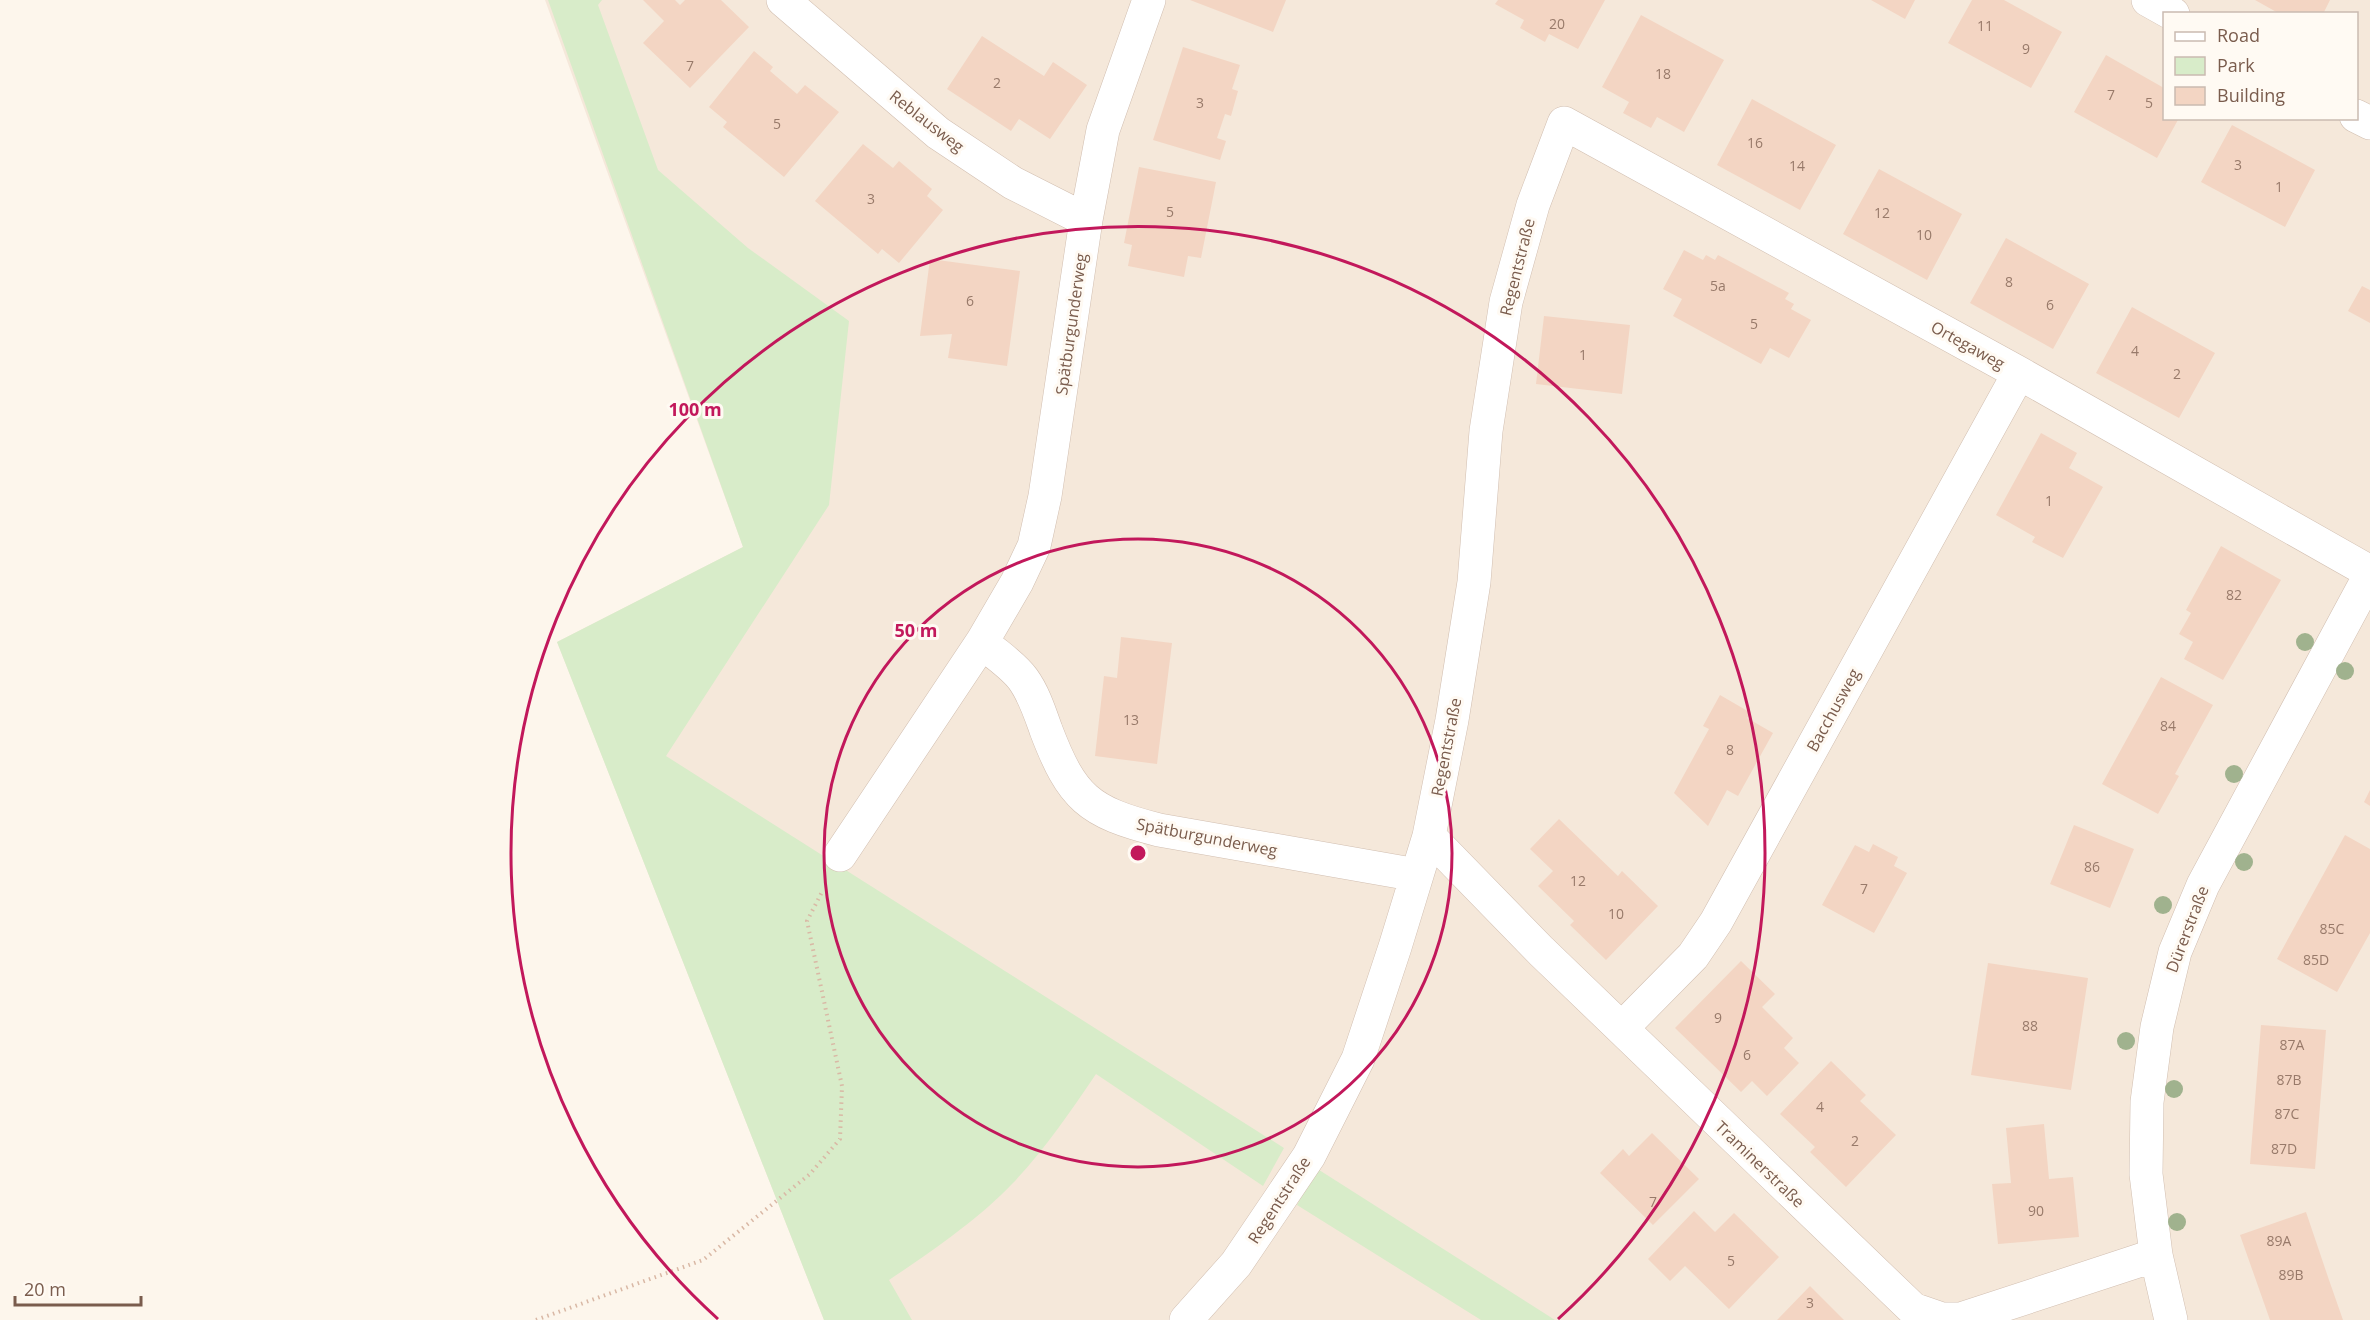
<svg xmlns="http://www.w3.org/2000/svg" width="2370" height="1320" font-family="'Open Sans',sans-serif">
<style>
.residential{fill:#f5e8da;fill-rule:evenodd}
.green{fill:#d8ecc9}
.building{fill:#f3d5c3}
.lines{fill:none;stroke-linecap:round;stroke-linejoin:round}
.minor-casing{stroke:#d1beb0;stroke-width:34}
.path{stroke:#d9b8a5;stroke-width:4;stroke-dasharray:1.5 4.5;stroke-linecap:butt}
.minor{stroke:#fff;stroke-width:33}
.tree{fill:#a0b28e}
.ring{fill:none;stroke:#c2185b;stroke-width:3}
.labels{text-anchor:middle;stroke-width:6;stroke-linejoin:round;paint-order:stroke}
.number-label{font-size:14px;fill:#987a6a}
.street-label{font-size:16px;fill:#7a5c4d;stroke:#fffaf3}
.centre{fill:#c2185b;stroke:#fffaf3;stroke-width:3}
.ring-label{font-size:18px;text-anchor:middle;font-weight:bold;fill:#c2185b;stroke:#fffaf3;stroke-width:6;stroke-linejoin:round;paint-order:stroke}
</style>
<rect width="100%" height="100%" fill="#fdf6ec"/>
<path class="residential" d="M545,0H2370V1320H824L557,642L743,547ZM2164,14H2356V118H2164Z"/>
<path class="green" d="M548,0H602L598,5L658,170L748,248L849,321L829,505L666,756L1284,1148L1263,1186L1096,1074C1070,1112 1044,1151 1012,1184C980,1218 928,1254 889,1280L912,1320H824L557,642L743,547Z
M1316,1168L1555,1320H1481L1297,1205Z"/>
<path class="building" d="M643,0H675L680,5L685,0H721L749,27L690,88L643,43L664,21Z
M1190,0H1286L1273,32Z
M1498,0H1605L1578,49L1549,34L1545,42L1520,28L1524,20L1495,4Z
M1871,0H1915L1905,19Z
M1972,0H2004L2062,32L2031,88L1948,43Z
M2255,0H2330L2323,14H2280Z
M1641,15L1724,60L1684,132L1657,117L1651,128L1623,113L1629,102L1602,87Z
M982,36L1044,76L1053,62L1087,85L1050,139L1019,119L1011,131L947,89Z
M1183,47L1240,65L1232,89L1238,91L1231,116L1225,114L1217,138L1226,141L1220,160L1153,140Z
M754,51L773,67L770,71L797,94L805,85L839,112L784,177L723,127L727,122L709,107Z
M2106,55L2164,88V118H2179L2157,158L2074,112Z
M1752,99L1836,145L1800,210L1717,165Z
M2232,125L2315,170L2285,227L2201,182Z
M863,144L893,168L899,161L932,189L927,196L943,210L899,263L882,249L878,254L815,201Z
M1139,167L1216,182L1201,258L1188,256L1184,277L1128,266L1132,245L1124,243Z
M1879,169L1962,214L1927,280L1843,234Z
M2006,238L2089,284L2053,349L1970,303Z
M1684,250L1703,260L1706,255L1715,260L1718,255L1789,293L1785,299L1794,304L1791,309L1811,320L1789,358L1770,348L1761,364L1673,316L1682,299L1663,289Z
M930,259L1020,271L1007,366L948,358L952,334L920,336Z
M2362,286L2370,290V323L2348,311Z
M2132,307L2215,353L2179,418L2096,373Z
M1544,316L1630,325L1622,394L1536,384Z
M2041,433L2077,453L2069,468L2103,487L2063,558L2032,542L2035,537L1996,515Z
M2221,546L2281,580L2223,680L2184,659L2193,642L2179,634L2191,613L2186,610Z
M1121,637L1172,643L1157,764L1095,756L1104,676L1117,678Z
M2161,677L2213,705L2175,774L2179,776L2158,814L2102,784Z
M1720,695L1751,713L1747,718L1773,733L1738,796L1727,790L1708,826L1674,793L1709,729L1703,726Z
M2370,790V806L2364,802Z
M1559,819L1618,876L1622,871L1658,906L1606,960L1570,925L1574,921L1538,886L1553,871L1530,849Z
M2074,825L2134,849L2110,908L2050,884Z
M2345,835L2370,849V933L2337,992L2277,959Z
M1873,844L1898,857L1894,866L1907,873L1874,933L1822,905L1855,845L1869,852Z
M1741,961L1775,994L1762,1007L1793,1038L1784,1048L1799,1063L1767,1096L1752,1081L1741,1092L1675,1028Z
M1988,963L2088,978L2071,1090L1971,1075Z
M2261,1025L2326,1030L2315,1169L2250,1164Z
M1831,1061L1866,1095L1860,1101L1896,1135L1846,1187L1810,1152L1815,1147L1780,1114Z
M2044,1124L2049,1179L2073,1177L2079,1237L1998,1244L1992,1184L2011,1183L2006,1128Z
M1652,1133L1699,1179L1653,1225L1600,1173L1623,1149L1629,1156Z
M1694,1211L1715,1232L1734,1213L1779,1257L1729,1309L1685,1266L1670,1281L1648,1259Z
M2306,1212L2329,1280L2343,1320H2270L2240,1235Z
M1810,1286L1844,1320H1777Z"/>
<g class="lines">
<g class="minor-casing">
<path id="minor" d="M783,0L938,133L1013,183L1086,220
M2148,0L2173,14
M2356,116L2370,123
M982,642C995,654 1013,665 1023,679C1034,694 1040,713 1046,730C1072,798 1088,812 1159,830L1417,875
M1429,836L1541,951L1913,1309L1942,1319H1961L2156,1255
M840,855L982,642L1017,582L1034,546L1045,496L1086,220L1103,130L1149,0
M1622,1028L1693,956L1716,922L2019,373
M1186,1320L1236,1264L1309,1156L1358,1059L1395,947L1429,836L1452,720L1474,582L1486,431L1506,302L1533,205L1564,123L2019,373L2370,572
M2171,1320L2156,1255L2146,1174L2147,1102L2157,1027L2175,952L2203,885L2370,575"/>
</g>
<path class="path" d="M536,1320L703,1260L810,1174L840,1139L842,1086L807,921L823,890"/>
<use href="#minor" class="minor"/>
</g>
<g class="tree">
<circle cx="2305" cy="642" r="9"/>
<circle cx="2345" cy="671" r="9"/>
<circle cx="2234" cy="774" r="9"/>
<circle cx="2244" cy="862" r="9"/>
<circle cx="2163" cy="905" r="9"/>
<circle cx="2126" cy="1041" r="9"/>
<circle cx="2174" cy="1089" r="9"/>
<circle cx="2177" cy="1222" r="9"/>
</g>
<g class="ring">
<circle cx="1138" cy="853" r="314"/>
<path d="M718 1319A627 627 0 1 1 1558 1319"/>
</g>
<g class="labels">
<g class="number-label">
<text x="1557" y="29">20</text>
<text x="1985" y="31">11</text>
<text x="2026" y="54">9</text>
<text x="690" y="71">7</text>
<text x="1663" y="79">18</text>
<text x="997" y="88">2</text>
<text x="2111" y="100">7</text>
<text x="1200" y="108">3</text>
<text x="2149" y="108">5</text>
<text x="777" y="129">5</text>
<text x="1755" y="148">16</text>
<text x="2238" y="170">3</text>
<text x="1797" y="171">14</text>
<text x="2279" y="192">1</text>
<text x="871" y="204">3</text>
<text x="1170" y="217">5</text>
<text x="1882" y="218">12</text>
<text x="1924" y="240">10</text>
<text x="2009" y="287">8</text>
<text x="1718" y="291">5a</text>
<text x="970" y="306">6</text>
<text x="2050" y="310">6</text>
<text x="1754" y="329">5</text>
<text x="2135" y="356">4</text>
<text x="1583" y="360">1</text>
<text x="2177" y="379">2</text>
<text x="2049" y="506">1</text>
<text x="2234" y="600">82</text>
<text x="1131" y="725">13</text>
<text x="2168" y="731">84</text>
<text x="1730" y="755">8</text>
<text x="2092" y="872">86</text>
<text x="1578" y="886">12</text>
<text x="1864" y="894">7</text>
<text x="1616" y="919">10</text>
<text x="2332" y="934">85C</text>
<text x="2316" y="965">85D</text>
<text x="1718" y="1023">9</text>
<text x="2030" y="1031">88</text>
<text x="2292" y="1050">87A</text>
<text x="1747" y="1060">6</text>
<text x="2289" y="1085">87B</text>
<text x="1820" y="1112">4</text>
<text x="2287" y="1119">87C</text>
<text x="1855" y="1146">2</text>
<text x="2284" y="1154">87D</text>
<text x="1653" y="1207">7</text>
<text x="2036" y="1216">90</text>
<text x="2279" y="1246">89A</text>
<text x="1731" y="1266">5</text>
<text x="2291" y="1280">89B</text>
<text x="1810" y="1308">3</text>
</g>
<g class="street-label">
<text transform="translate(927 121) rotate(38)" y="6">Reblausweg</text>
<text transform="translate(1517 267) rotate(-76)" y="6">Regentstraße</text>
<text transform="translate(1071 324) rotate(-82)" y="6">Spätburgunderweg</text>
<text transform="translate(1968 345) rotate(29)" y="6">Ortegaweg</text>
<text transform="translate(1833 710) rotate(-61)" y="6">Bacchusweg</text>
<text transform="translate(1446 747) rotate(-79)" y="6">Regentstraße</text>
<text transform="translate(1207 837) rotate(11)" y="6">Spätburgunderweg</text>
<text transform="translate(2187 929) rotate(-69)" y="6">Dürerstraße</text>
<text transform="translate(1760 1164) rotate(44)" y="6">Traminerstraße</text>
<text transform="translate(1279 1200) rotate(-57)" y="6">Regentstraße</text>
</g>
</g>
<circle cx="1138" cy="853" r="9" class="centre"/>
<g class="ring-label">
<text x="695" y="416">100 m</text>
<text x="916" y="637">50 m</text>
</g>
<rect x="2163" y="12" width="195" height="108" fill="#fffaf3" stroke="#cabbb1" stroke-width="1.5"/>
<rect x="2175" y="32" width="30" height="9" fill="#ffffff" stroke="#cabbb1" stroke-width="1.5"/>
<text x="2217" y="42" font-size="18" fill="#7a5c4d">Road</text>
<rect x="2175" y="57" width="30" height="18" fill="#d8ecc9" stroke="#cabbb1" stroke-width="1.5"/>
<text x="2217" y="72" font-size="18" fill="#7a5c4d">Park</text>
<rect x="2175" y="87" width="30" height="18" fill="#f3d5c3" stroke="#cabbb1" stroke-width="1.5"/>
<text x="2217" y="102" font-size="18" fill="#7a5c4d">Building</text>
<path d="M15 1296v9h126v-9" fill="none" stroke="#7a5c4d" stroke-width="3"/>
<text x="24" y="1296" font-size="18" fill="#7a5c4d" stroke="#fffaf3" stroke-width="4.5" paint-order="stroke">20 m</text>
</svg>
